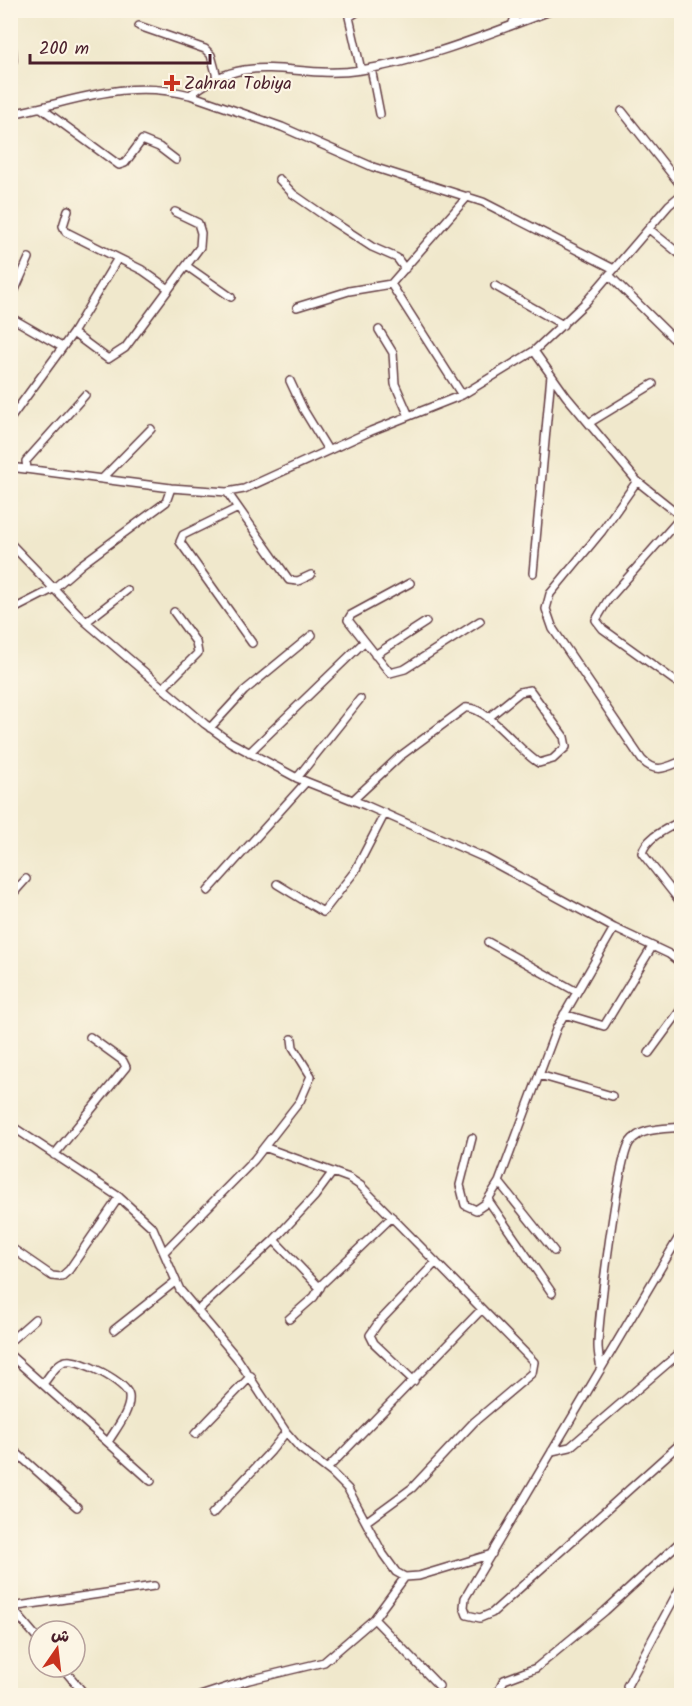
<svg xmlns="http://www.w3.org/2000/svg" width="692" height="1706" font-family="Kalam,'Playpen Sans Arabic',sans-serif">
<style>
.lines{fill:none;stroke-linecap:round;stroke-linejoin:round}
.street-casing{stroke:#633d43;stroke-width:10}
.street{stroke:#fff;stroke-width:7}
.poi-dot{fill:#c8321e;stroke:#fcf5e5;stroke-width:2}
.labels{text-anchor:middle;stroke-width:4.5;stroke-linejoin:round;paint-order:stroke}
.poi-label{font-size:18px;fill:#4a1f2b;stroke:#fcf5e5;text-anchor:start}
</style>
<rect width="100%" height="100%" fill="#fcf5e5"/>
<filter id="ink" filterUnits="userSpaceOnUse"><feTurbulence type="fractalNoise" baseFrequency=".0167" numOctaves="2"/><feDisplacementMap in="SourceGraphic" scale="12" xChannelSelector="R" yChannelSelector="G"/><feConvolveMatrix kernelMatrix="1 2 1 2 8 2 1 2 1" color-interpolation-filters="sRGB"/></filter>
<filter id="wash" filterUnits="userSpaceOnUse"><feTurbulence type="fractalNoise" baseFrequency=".008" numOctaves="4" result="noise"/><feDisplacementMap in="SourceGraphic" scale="24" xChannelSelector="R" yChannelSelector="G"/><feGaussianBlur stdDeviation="1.35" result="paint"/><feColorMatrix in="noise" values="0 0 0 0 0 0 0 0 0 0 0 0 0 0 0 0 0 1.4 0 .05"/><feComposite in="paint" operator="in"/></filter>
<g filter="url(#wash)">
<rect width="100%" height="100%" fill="#f0e8cc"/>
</g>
<g filter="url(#ink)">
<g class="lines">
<g class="street-casing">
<path id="street" d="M360,10L349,17L361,70
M10,21L13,60L10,70
M512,25L518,10
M139,26L205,49L211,55L217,77
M371,68L380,114
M190,95L282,127L373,167L483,202L614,269
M41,108L119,165L125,163L142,140L159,147L176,160
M622,111L682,187
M10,114C74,102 124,78 190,95C250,47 295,81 361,70C427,60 490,33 553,10
M279,179L293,194L332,221L372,247L397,258L405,269
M68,210L63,226L66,232L142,270L169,289
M649,229L682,256
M188,267L231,297
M609,275L682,347
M391,284L462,395
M495,286L563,325
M10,301L29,258
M297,307L349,291L391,284L468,196
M10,317L62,347
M379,330L393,353L395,384L409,416
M73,333L108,359L125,348L200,247L201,233L198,223L175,212
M534,351L566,396L637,481L682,517
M290,381L303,409L328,450
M10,419L73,333L118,258
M589,423L653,384
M10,467L171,488L227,492L244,489L371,431L462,395L534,351L585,303L669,205L682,194
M27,469L26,461L85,395
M102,479L151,429
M637,481L602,531L550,594L546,609L553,629L642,760C656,774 665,768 682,761
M227,492L289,580L298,581L311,575
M238,508L183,535L180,542L252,643
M681,517L608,600L596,620L603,629L682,686
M10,543L86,622L205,724L230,742L297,778L365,805L485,858L614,928L669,954L682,964
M533,573L551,375
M410,583L351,615L348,620L390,673L405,669L480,621
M10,611L53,589L82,564L166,502L171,488
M86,622L127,590
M375,655L426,622
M163,688L198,653L196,642L174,612
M210,728L244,691L312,635
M249,753L364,642
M297,778L360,699
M353,800L399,757L465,708C487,705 520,753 539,763L553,759L566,747L564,737L530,690L520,692L488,718
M682,820C668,829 647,836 642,853L682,904
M277,884L323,912L355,871L385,813
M208,891L306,782
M10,897L26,879
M488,942L577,992
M564,1014L604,1026L652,947
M649,1053L682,1008
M539,1075L612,1096
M10,1125L119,1197L153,1228L180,1290L237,1358L286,1432L300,1448L332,1473L348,1489L383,1554L396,1572L405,1577L419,1576L492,1554
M472,1138L460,1185L465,1205L476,1210L485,1204L499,1182L557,1027L614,928
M264,1147L349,1178L361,1186L534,1362L532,1373L474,1422L412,1488L367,1521
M54,1155L126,1067L123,1061L90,1037
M499,1182L554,1251
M488,1200L552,1293
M682,1232L465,1598L464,1607L467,1615L480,1618L492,1613L682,1442
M274,1240L320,1288
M10,1247L52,1276L61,1277L69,1270L119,1197
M165,1251L254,1160L300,1101L311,1076L293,1047L292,1039
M197,1311L274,1240L315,1196L332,1173
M289,1319L314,1297L322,1284L392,1217
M114,1330L176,1281
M10,1341L35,1319
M10,1355L151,1481
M601,1369C600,1362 598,1354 598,1346C598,1320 618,1158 630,1142C641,1127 665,1129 682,1127
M414,1381L374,1343L370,1335L379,1322L436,1262
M43,1384C49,1377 57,1362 66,1361C79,1358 127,1382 129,1396C131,1411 115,1430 108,1442
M195,1434L251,1376
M10,1447L77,1507
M552,1451L570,1447L682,1351
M327,1469L482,1309
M212,1514L271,1451L286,1432
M10,1606L39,1640
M11,1607L154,1586
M374,1619L439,1686
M62,1667L86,1696
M200,1696L249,1680L324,1662L374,1619L405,1577
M496,1696L504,1680L536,1668L605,1611L682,1540
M629,1696L627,1686L682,1584"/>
</g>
<use href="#street" class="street"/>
</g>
</g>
<path class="poi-dot" d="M169 74h6v6h6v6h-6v6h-6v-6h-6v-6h6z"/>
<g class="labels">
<g class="poi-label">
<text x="184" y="89">Zahraa Tobiya</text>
</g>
</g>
<rect width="692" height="1706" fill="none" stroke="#fcf5e5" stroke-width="36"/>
<g transform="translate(57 1649) rotate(14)"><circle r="28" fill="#fcf5e5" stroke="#b59f9b" stroke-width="1.5"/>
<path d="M0-4.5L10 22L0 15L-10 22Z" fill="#c8321e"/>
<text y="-9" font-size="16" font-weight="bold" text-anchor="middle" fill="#4a1f2b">ش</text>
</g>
<path d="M30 54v9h180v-9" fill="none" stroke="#4a1f2b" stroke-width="3"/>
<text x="39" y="54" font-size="18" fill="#4a1f2b" stroke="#fcf5e5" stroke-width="4.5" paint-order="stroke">200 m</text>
</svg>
